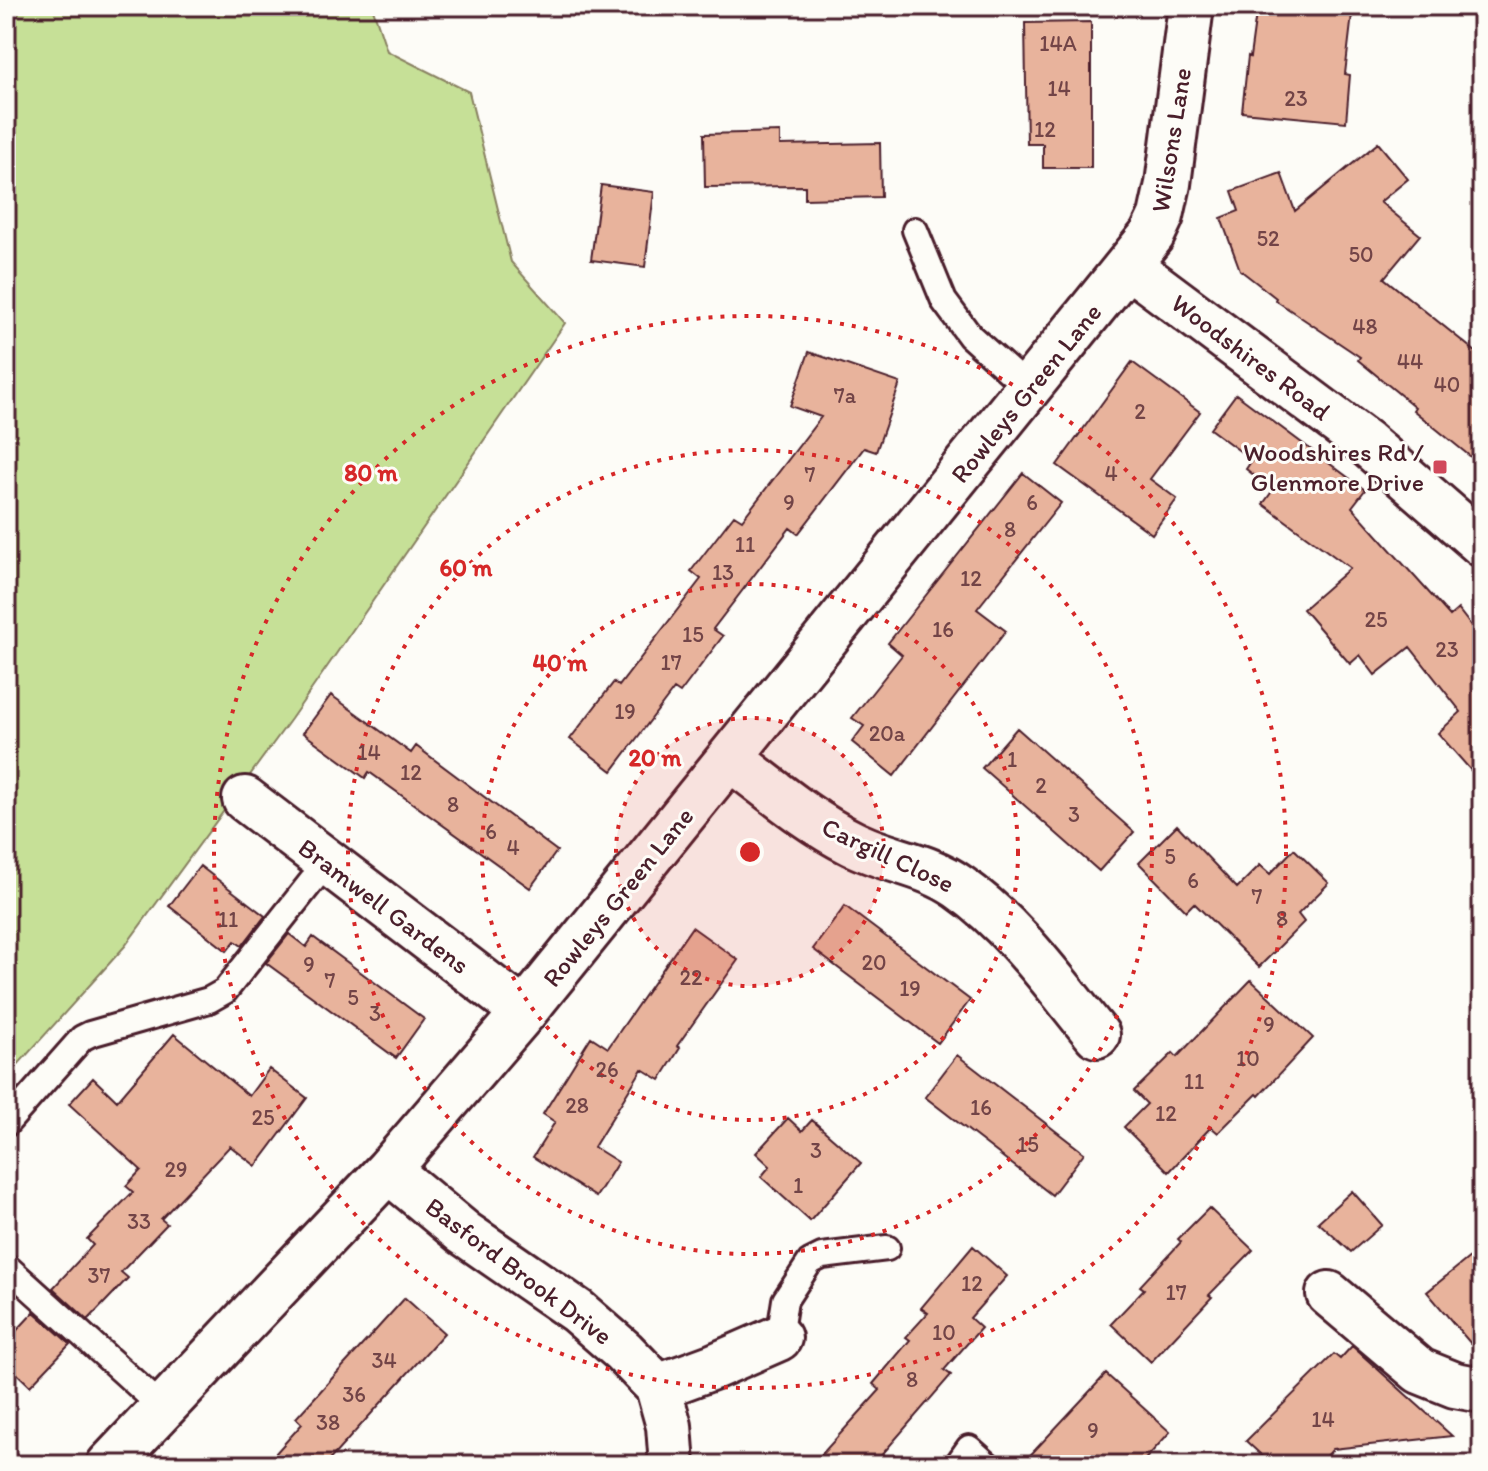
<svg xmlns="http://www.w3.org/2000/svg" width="1488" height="1471" font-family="Itim,sans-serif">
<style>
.green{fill:#c6e097;stroke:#888061;stroke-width:2}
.building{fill:#e8b39c;stroke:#4a1f2b;stroke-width:2}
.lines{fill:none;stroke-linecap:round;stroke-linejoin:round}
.lane-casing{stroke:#4a1f2b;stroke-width:30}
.street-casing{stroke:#4a1f2b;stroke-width:50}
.lane{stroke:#fdfcf7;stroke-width:24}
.street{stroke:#fdfcf7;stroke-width:44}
.ring{fill:none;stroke:#d62828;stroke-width:4;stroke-dasharray:4 8}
.poi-dot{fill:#d1495b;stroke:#fdfcf7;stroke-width:3}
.labels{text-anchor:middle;stroke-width:6;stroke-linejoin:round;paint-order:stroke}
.number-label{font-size:22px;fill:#724447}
.street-label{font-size:26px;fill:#4a1f2b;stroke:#fdfcf7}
.poi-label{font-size:26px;fill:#4a1f2b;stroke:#fdfcf7;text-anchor:end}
.centre{fill:#d62828;stroke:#fdfcf7;stroke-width:4}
.ring-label{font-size:24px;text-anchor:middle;font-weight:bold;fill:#d62828;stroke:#fdfcf7;stroke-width:6;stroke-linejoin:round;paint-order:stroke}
</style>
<rect width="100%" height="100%" fill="#fdfcf7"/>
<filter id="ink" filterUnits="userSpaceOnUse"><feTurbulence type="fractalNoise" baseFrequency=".0125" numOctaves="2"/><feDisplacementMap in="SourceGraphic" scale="16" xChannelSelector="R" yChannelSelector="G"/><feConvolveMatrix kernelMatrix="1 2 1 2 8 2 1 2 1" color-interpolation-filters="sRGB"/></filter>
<g filter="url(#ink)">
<path class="green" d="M6,6H372L387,51L469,92L511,262L565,323L291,719L125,946L6,1078Z"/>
<path class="building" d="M1257,6H1353L1345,74L1350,75L1346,122L1242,112L1248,56L1250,57Z
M1091,22V168H1043V144H1027L1025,23Z
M780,132V145L880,143L881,197L805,199V186L705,187L704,134Z
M1378,143L1408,179L1380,202L1420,235L1384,278L1482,357V466L1413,410L1415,407L1358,360L1360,357L1275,300L1276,298L1240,270L1221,218L1239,211L1232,191L1281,173L1295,211Z
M601,185L654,192L645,267L591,260Z
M809,352L900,383L876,452L864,448L798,534L790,528L713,629L723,636L680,693L674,689L612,771L570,739L614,682L619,686L701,579L691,571L734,515L742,520L821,417L790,406Z
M1132,362L1200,412L1150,479L1177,499L1152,534L1057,465Z
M1236,394L1365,490L1352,507L1450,616L1458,609L1482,640V783L1438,733L1461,712L1410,647L1375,675L1360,655L1350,664L1303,609L1350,568L1263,504L1273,490L1246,469L1252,460L1210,429Z
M1023,473L1061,503L977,609L1006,631L894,776L852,742L864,726L852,718L902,655L888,643Z
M331,695L411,753L416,746L557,851L530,888L369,772L365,778L303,733Z
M1017,728L1134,832L1099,871L982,768Z
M1177,825L1237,888L1260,865L1270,874L1294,849L1329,883L1298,914L1304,922L1259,967L1194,903L1186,911L1139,863Z
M200,866L265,916L242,946L235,941L227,951L169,906Z
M845,906L970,1000L938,1043L813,949Z
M692,927L738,960L677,1046L680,1048L660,1080L642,1069L594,1147L618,1162L596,1197L533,1157L555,1122L543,1114L591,1037L608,1048Z
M289,934L306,947L313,937L424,1019L396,1058L266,963Z
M1251,980L1313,1038L1259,1096L1257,1094L1218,1133L1211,1127L1169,1172L1124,1127L1147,1104L1134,1091L1173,1053L1177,1057Z
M174,1034L249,1096L269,1069L307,1098L256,1166L230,1146L161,1219L167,1224L121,1272L128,1278L88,1320L53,1288L93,1245L87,1239L133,1192L126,1186L141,1170L69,1104L93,1078L117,1101Z
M957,1055L1084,1153L1052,1195L925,1097Z
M788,1118L802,1131L812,1120L861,1163L810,1221L761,1177L770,1166L756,1153Z
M1352,1191L1382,1225L1351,1252L1318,1222Z
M1209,1208L1253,1250L1209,1295L1212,1297L1151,1362L1111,1324L1144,1289L1140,1286L1181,1242L1178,1239Z
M973,1246L1007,1276L970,1318L981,1328L944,1370L951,1375L873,1465H812L880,1390L873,1384L910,1340L906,1337L928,1313L921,1308Z
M1482,1247V1357L1427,1292Z
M405,1298L444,1333L325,1465H265L302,1424L296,1418Z
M34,1312L70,1344L30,1386L6,1363V1342Z
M1352,1346L1452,1436L1333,1449L1319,1465H1272L1246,1441L1334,1354L1340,1359Z
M1106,1374L1170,1432L1140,1465H1021Z"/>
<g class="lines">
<g class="lane-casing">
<path id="lane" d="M915,230L944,301L970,336L1029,389
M6,1124L82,1038L90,1034L209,1000L225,991L327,862
M6,1266L163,1408
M779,1338L785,1300L810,1262L822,1256L887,1248
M957,1465L969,1448L988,1465"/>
</g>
<g class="street-casing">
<path id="street" d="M1129,266L1366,443L1482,544
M731,759C770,788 808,821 852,843C887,861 927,864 959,887C1014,925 1055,984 1097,1035
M245,799L524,1012
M388,1170L464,1233L577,1311L623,1351L658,1387L669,1426L672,1465
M1329,1294L1420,1371L1455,1385L1482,1390
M658,1387L715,1366L779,1338
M109,1465L388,1170L524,1012L1152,235L1161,216L1168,184L1191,6"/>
</g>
<use href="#lane" class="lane"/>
<use href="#street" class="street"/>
</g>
</g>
<circle cx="750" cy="852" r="134" fill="#d62828" fill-opacity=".12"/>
<g class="ring">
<circle cx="750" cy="852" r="134"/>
<circle cx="750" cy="852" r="268"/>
<circle cx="750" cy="852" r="402"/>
<circle cx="750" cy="852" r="536"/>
</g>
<rect class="poi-dot" x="1432" y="459" width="16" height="16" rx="4"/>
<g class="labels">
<g class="number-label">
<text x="1058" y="51">14A</text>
<text x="1059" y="96">14</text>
<text x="1296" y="106">23</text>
<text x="1045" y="137">12</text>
<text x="1268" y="246">52</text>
<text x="1361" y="262">50</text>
<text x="1365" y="334">48</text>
<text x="1410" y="369">44</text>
<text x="1447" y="392">40</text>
<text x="845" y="403">7a</text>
<text x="1140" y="419">2</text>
<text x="1111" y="481">4</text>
<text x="810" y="482">7</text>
<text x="789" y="510">9</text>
<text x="1032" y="510">6</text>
<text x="1010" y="537">8</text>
<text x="745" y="552">11</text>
<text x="723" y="580">13</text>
<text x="971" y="586">12</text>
<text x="1376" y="627">25</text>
<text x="943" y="637">16</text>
<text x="693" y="642">15</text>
<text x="1447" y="657">23</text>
<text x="671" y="670">17</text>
<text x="625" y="719">19</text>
<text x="887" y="741">20a</text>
<text x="369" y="760">14</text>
<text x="1012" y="767">1</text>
<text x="411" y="780">12</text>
<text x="1041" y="793">2</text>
<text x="453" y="812">8</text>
<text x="1074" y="822">3</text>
<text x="491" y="839">6</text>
<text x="513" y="855">4</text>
<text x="1170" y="864">5</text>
<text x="1193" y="888">6</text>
<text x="1257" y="904">7</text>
<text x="1282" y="926">8</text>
<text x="228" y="927">11</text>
<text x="874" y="970">20</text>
<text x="309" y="972">9</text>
<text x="691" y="985">22</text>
<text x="330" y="988">7</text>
<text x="910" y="996">19</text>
<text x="353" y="1005">5</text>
<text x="375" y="1021">3</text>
<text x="1269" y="1032">9</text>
<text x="1248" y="1066">10</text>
<text x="607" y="1077">26</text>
<text x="1194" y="1089">11</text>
<text x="577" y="1113">28</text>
<text x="981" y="1115">16</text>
<text x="1166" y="1121">12</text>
<text x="263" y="1125">25</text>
<text x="1028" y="1152">15</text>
<text x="816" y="1158">3</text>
<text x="176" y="1177">29</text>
<text x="798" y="1193">1</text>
<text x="139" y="1229">33</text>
<text x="99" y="1283">37</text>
<text x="972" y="1291">12</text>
<text x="1176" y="1300">17</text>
<text x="944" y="1340">10</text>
<text x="384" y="1368">34</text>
<text x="912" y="1387">8</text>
<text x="354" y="1402">36</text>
<text x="1323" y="1427">14</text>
<text x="328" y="1430">38</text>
<text x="1093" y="1438">9</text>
</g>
<g class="street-label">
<text transform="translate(1171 140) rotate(-81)" y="9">Wilsons Lane</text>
<text transform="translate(1251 357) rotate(37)" y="9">Woodshires Road</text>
<text transform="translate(1026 393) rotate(-51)" y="9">Rowleys Green Lane</text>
<text transform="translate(888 855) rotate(25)" y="9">Cargill Close</text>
<text transform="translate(618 897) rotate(-51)" y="9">Rowleys Green Lane</text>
<text transform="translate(384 906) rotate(37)" y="9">Bramwell Gardens</text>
<text transform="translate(519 1271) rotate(37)" y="9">Basford Brook Drive</text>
</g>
<g class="poi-label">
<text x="1424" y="461">Woodshires Rd /<tspan x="1424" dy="30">Glenmore Drive</tspan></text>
</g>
</g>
<circle cx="750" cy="852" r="12" class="centre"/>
<g class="ring-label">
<text x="371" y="481">80 m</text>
<text x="466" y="576">60 m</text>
<text x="560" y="671">40 m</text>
<text x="655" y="766">20 m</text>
</g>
<rect width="1488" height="1471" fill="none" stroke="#fdfcf7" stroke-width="32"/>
<rect x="16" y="16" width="1456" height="1439" fill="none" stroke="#4a1f2b" stroke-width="3" filter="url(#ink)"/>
</svg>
